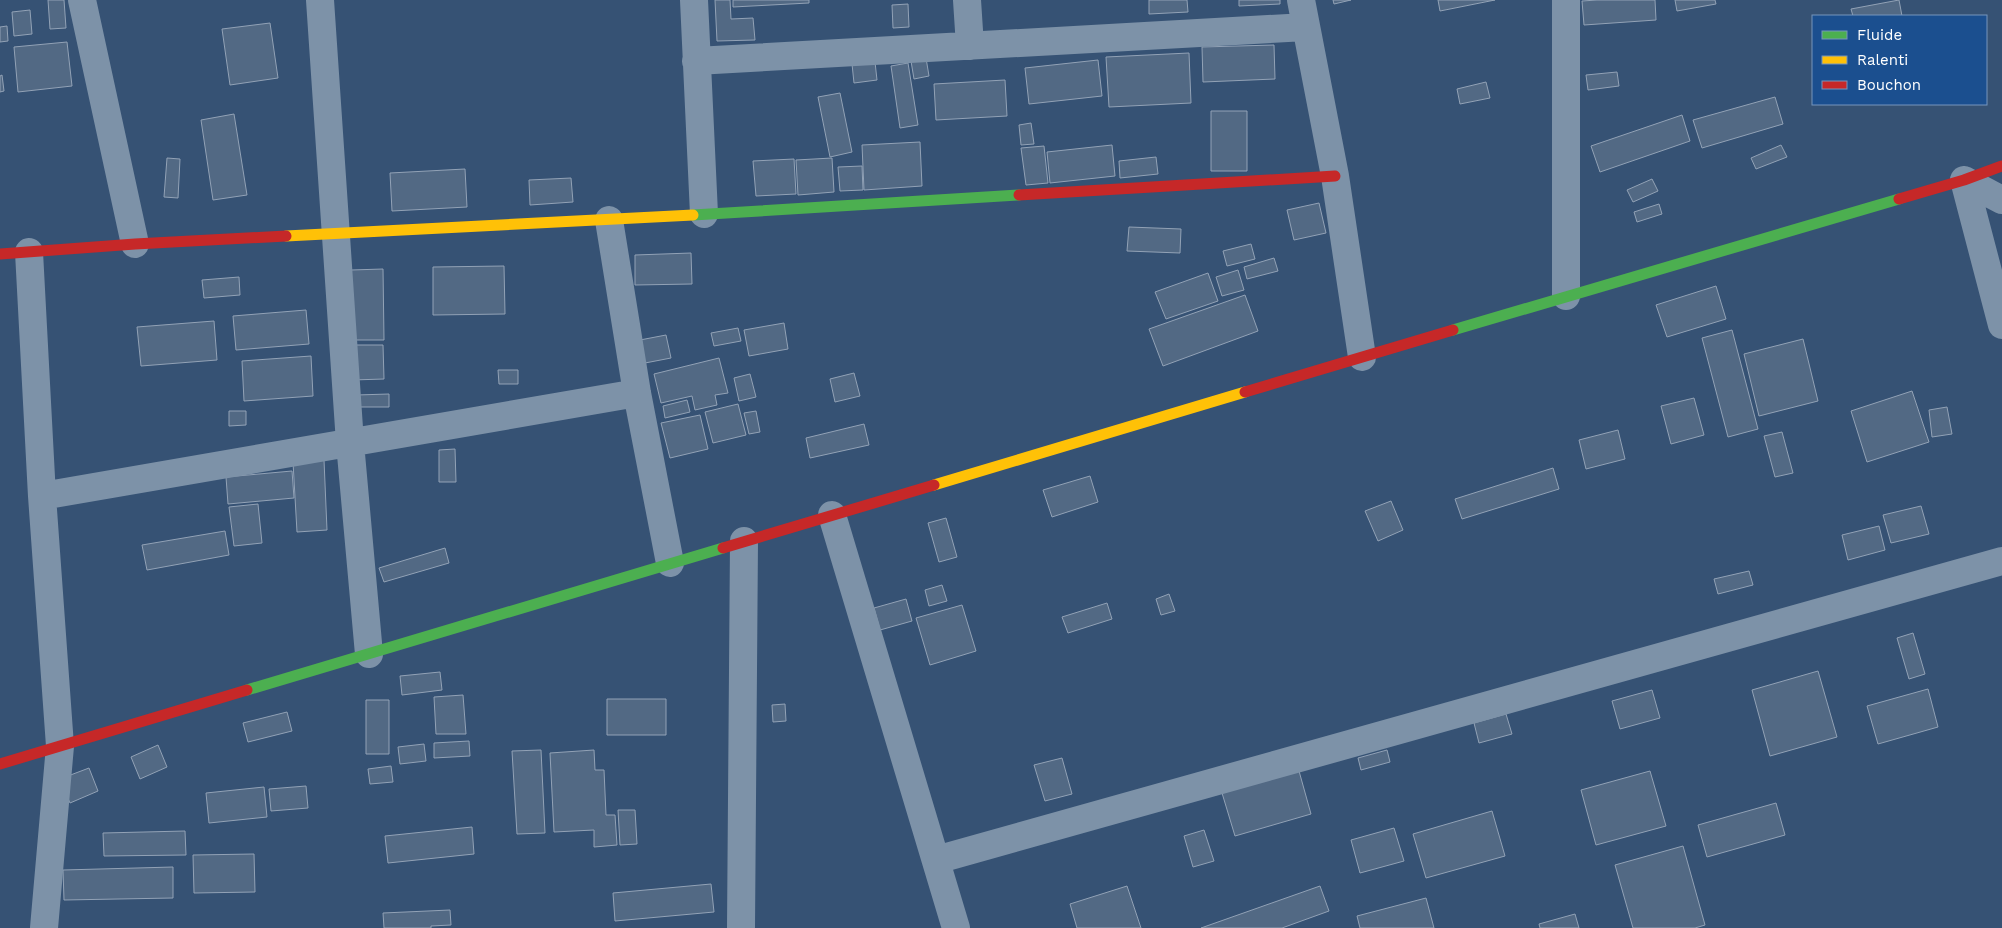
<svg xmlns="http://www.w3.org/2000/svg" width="2002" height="928" font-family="'Work Sans',sans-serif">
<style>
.building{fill:#526984;stroke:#92a2b6}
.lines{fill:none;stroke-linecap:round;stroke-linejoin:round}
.street{stroke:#7d92a8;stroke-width:28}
.fast{stroke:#4caf50;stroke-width:11}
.slow{stroke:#ffc107;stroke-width:11}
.jam{stroke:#c62828;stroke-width:11}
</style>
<rect width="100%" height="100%" fill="#365274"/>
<path class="building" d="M48,0H64L66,28L50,29Z
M715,0H730L731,19L753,18L755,40L717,41Z
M733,0H809V3L733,7Z
M1149,0H1187L1188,12L1149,14Z
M1239,0H1280V4L1239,6Z
M1333,0H1351L1334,4Z
M1438,0H1495L1440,11Z
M1597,0H1655L1656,20L1584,25L1582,1Z
M1675,0H1715L1716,4L1677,11Z
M1899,0L1902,16H1853L1851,9Z
M908,4L909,27L893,28L892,5Z
M30,10L32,34L14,36L12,12Z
M270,23L278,78L230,85L222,29Z
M7,26L8,41L0,42V27Z
M67,42L72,86L18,92L14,47Z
M1274,45L1275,79L1203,82L1202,47Z
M1189,53L1191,103L1109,107L1106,57Z
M926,58L929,76L914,79L911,61Z
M1098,60L1102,96L1029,104L1025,68Z
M875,62L877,80L854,83L852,64Z
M908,63L918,125L900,128L891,66Z
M1617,72L1619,86L1588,90L1586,75Z
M2,75L4,91L0,92V76Z
M1005,80L1007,116L936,120L934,84Z
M1486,82L1490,98L1460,104L1457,89Z
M840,93L852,152L830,157L818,97Z
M1775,97L1783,124L1702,148L1693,120Z
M1211,111H1247V171H1211Z
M234,114L247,195L213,200L201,120Z
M1682,115L1690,141L1600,172L1591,146Z
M1031,123L1034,144L1021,145L1019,125Z
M920,142L922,186L864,190L862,145Z
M1112,145L1115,176L1050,183L1047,152Z
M1781,145L1787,157L1756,169L1751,158Z
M1044,146L1048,183L1026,185L1021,148Z
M1156,157L1158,174L1120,178L1119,161Z
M167,158L180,159L178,198L164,197Z
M832,158L834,192L798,195L796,160Z
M794,159L796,194L756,196L753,161Z
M862,166L863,190L840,191L838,167Z
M465,169L467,207L392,211L390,173Z
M571,178L573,202L530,205L529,180Z
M1652,179L1658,191L1633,202L1627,190Z
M1319,203L1326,233L1294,240L1287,210Z
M1659,204L1662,214L1637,222L1634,212Z
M1129,227L1181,229L1180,253L1127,251Z
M1251,244L1255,259L1227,266L1223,251Z
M691,253L692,284L635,285V255Z
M1274,258L1278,271L1247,279L1244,267Z
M504,266L505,314L433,315V267Z
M383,269L384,340H352L351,270Z
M1238,270L1244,290L1222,296L1216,277Z
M1208,273L1218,301L1166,319L1155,292Z
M239,277L240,295L204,298L202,280Z
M1716,286L1726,319L1667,337L1656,305Z
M1245,295L1258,331L1163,366L1149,329Z
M306,310L309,344L236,350L233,316Z
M214,321L217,360L141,366L137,327Z
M784,323L788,349L749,356L744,330Z
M738,328L741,341L714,346L711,333Z
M1732,330L1758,429L1728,437L1702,338Z
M666,335L671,358L645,363L640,340Z
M1803,339L1818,401L1759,416L1744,354Z
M352,345H383L384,379L352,380Z
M311,356L313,396L244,401L242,361Z
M719,358L728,393L715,395L717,405L695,410L692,396L661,403L654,374Z
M498,370H518V384H499Z
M854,373L860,396L835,402L830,379Z
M750,374L756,397L739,401L734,378Z
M1912,391L1929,442L1867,462L1851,411Z
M389,394V407H356V395Z
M1694,398L1704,435L1671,444L1661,406Z
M687,400L690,412L665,418L663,406Z
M738,404L746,435L713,443L705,412Z
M1947,407L1952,434L1932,437L1929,410Z
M229,411H246V425L229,426Z
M756,411L760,432L749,434L744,413Z
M700,415L708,449L670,458L661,423Z
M864,424L869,445L810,458L806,438Z
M1618,430L1625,459L1586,469L1579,440Z
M1782,432L1793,473L1775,477L1764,436Z
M455,449L456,482H439V450Z
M324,460L327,530L297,532L293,462Z
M1553,468L1559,489L1462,519L1455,499Z
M292,471L294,498L228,504L226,477Z
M1090,476L1098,502L1052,517L1043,490Z
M1391,501L1403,530L1378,541L1365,511Z
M258,504L262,543L234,546L229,507Z
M1921,506L1929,534L1891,543L1883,515Z
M946,518L957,557L939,562L928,523Z
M1879,526L1885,550L1848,560L1842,535Z
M225,531L229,555L147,570L142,545Z
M445,548L449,563L384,582L379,568Z
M1749,571L1753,585L1718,594L1714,579Z
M942,585L947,601L929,606L925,590Z
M1169,594L1175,611L1161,615L1156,599Z
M906,599L912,621L880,630L874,608Z
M1107,603L1112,619L1068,633L1062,617Z
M962,605L976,651L930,665L916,618Z
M1913,633L1925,674L1909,679L1897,638Z
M1818,671L1837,737L1770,756L1752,690Z
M440,672L442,690L402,695L400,676Z
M1928,689L1938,727L1878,744L1867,706Z
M1652,690L1660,718L1620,729L1612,701Z
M463,695L466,734H436L434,697Z
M607,699H666V735H607Z
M366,700H389V754H366Z
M785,704L786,721L773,722L772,705Z
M287,712L292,731L248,742L243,723Z
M1506,714L1512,734L1479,743L1474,723Z
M469,741L470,756L434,758V743Z
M424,744L426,761L400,764L398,747Z
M158,745L167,767L140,779L131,757Z
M541,750L545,833L517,834L512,751Z
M594,750L595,770H604L606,815H615L617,845L594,847V830L554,832L550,753Z
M1387,750L1390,762L1361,770L1358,758Z
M1062,758L1072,794L1045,801L1034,765Z
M391,766L393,782L370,784L368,769Z
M89,768L98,791L70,803L60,779Z
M1299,771L1311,814L1235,836L1222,793Z
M1650,771L1666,826L1596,845L1581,790Z
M306,786L308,808L271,811L269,789Z
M264,787L267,817L209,823L206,793Z
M1776,803L1785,835L1707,857L1698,825Z
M618,810H635L637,844L620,845Z
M1492,811L1505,856L1426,878L1413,834Z
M472,827L474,854L388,863L385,836Z
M1394,828L1404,861L1360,873L1351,840Z
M1204,830L1214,861L1193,867L1184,836Z
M185,831L186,855L104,856L103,833Z
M1683,846L1705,925L1695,928H1633L1615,865Z
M254,854L255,892L194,893L193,855Z
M173,867V898L64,900L63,870Z
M711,884L714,912L615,921L613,893Z
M1127,886L1141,928H1077L1070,904Z
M1320,886L1329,911L1282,928H1201Z
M1426,898L1434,928H1360L1357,916Z
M450,910L451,925L431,926V928H384L383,913Z
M1575,914L1579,928H1540L1539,924Z"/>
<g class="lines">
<path class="street" d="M82,0L135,244
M320,0L350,443L369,654
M694,0L704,214
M967,0L970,46
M1301,0L1335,176L1362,357
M1566,0V296
M696,61L1306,27
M1964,180L2002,325
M1964,180L2002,200
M609,220L637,393L670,563
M29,252L42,496L60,746L44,928
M42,496L637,393
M832,515L956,928
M936,860L2002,561
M741,928L744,541"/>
<path class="fast" d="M693,215L1019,195
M1453,330L1899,199
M247,690L723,548"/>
<path class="slow" d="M286,236L693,215
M934,485L1245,392"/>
<path class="jam" d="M1019,195L1335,176
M1899,199L1964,180L2002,166
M0,254L135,244L286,236
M1245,392L1453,330
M723,548L934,485
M0,764L247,690"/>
</g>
<rect x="1812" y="15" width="175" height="90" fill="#1b4f8f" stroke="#7695bc"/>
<rect x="1822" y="31" width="25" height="8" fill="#4caf50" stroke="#7695bc"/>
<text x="1857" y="40" font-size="15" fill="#ffffff">Fluide</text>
<rect x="1822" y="56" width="25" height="8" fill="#ffc107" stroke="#7695bc"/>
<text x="1857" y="65" font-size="15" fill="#ffffff">Ralenti</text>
<rect x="1822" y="81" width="25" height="8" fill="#c62828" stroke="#7695bc"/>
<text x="1857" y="90" font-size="15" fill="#ffffff">Bouchon</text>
</svg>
